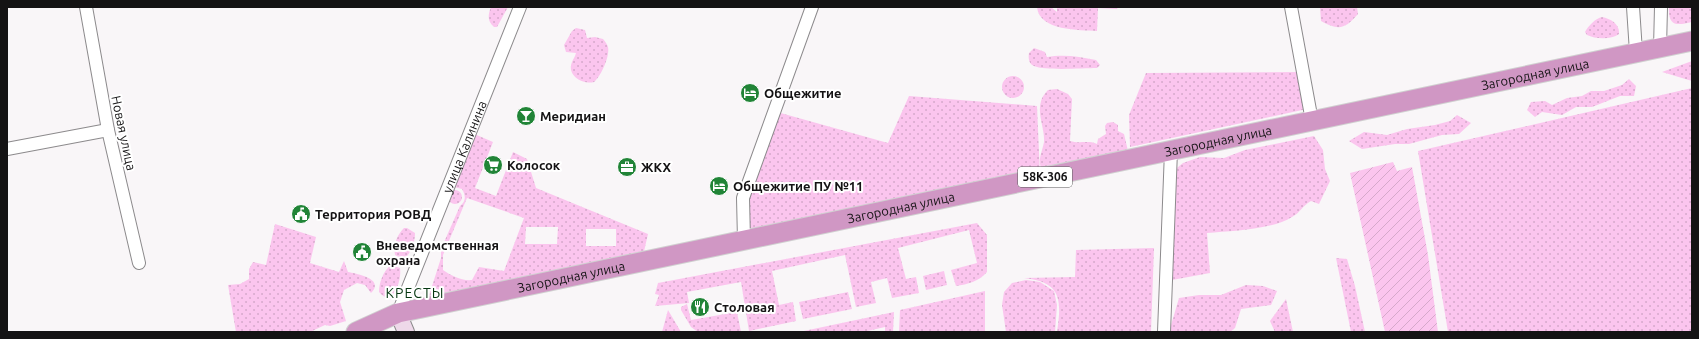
<svg xmlns="http://www.w3.org/2000/svg" width="1699" height="339" font-family="Ubuntu,sans-serif">
<style>
.grass{fill:url(#grass-dots);fill-rule:evenodd}
.garden{fill:url(#garden-furrows)}
.lines{fill:none;stroke-linecap:round;stroke-linejoin:round}
.minor-casing{stroke:#8c8a8c;stroke-width:14}
.secondary-casing{stroke:#8c8a8c;stroke-width:18}
.trunk-casing{stroke:#d0d0d0;stroke-width:21}
.minor{stroke:#fff;stroke-width:12}
.secondary{stroke:#eed8e9;stroke-width:16}
.trunk{stroke:#d097c4;stroke-width:19}
.labels{text-anchor:middle;stroke-width:4;stroke-linejoin:round;paint-order:stroke}
.shield{fill:#fff;stroke:#5a5a5a;stroke-width:1}
.shield-label{font-size:12px;font-weight:bold;fill:#141314}
.street-label{font-size:13px;fill:#141314;stroke:#fff}
.poi-label{font-size:13px;font-weight:bold;fill:#141314;stroke:#fff;text-anchor:start}
.neighbourhood-label{font-size:14px;letter-spacing:1px;fill:#063611;stroke:#fff}
</style>
<defs>
<pattern id="grass-dots" width="8" height="8" patternUnits="userSpaceOnUse"><rect width="8" height="8" fill="#fbc5ee"/><path d="M2 2h.1M6 6h.1" fill="none" stroke="#d6a8cb" stroke-width="1.8" stroke-linecap="round"/></pattern>
<pattern id="garden-furrows" width="10" height="10" patternUnits="userSpaceOnUse"><rect width="10" height="10" fill="#fbc5ee"/><path d="M-1 1l2-2M0 10L10 0M9 11l2-2" fill="none" stroke="#d6a8cb"/></pattern>
</defs>
<rect width="100%" height="100%" fill="#f9f6f8"/>
<path class="grass" d="M491,7H508L497,27H494C487,21 488,15 491,7Z
M1037,7H1051L1057,12V7H1118L1117,9L1098,8L1097,31C1080,30 1039,31 1037,7Z
M1320,7H1357L1358,14C1345,29 1339,31 1321,21Z
M1669,7H1692V22C1676,26 1668,26 1669,7Z
M1602,17C1611,19 1620,24 1619,34C1611,40 1595,39 1587,35L1585,32C1588,26 1596,18 1602,17Z
M576,28L585,30L587,38L595,37L603,39C605,41 607,44 608,47C610,56 601,76 594,82C584,85 566,76 572,62C573,59 575,57 576,53L566,52L564,45L572,31Z
M1034,48L1045,52L1047,57C1065,54 1080,57 1096,60L1100,65L1097,68C1083,68 1046,71 1034,66C1029,64 1028,58 1029,53Z
M1692,61V81L1662,72Z
M1306,72L1316,107L1130,147L1129,115L1146,73Z
M1002 87a11 11 0 1 1 22 0a11 11 0 1 1-22 0Z
M1629,79L1636,86L1634,96H1620L1592,107H1576L1562,115L1542,112L1535,117L1527,110L1531,102L1545,101L1552,105L1567,98L1582,96L1591,91H1604L1622,85Z
M1692,88V332H1448L1418,151Z
M1057,89L1068,94L1072,99L1070,141C1079,144 1089,140 1097,144L1098,139L1106,134L1105,126L1107,123L1113,122L1118,125V131L1124,134L1128,151L1042,170C1037,160 1042,153 1044,142C1045,129 1037,115 1041,101C1042,97 1045,93 1048,90Z
M909,96L1037,106L1040,176L747,238L745,199L777,112L888,143Z
M1457,115L1471,123L1459,134L1442,135L1409,144H1395L1362,149L1349,141L1364,132L1387,135L1407,129L1435,125L1450,121Z
M472,133L493,142L475,188L496,196L513,152L527,159L536,188L648,234L642,260L426,305L441,258V249L460,206C466,201 466,196 462,189L454,187ZM467,198L524,218L504,271L479,267L472,280C461,281 452,276 443,270V255ZM526,227H558L557,244H525ZM586,229H616V246H586Z
M1314,136L1323,150L1325,169L1330,181L1319,204L1311,201C1303,205 1300,213 1292,217C1271,230 1232,231 1207,233L1210,273L1172,280V172L1183,163L1200,157L1224,158L1245,150Z
M448 197a7 7 0 1 1 14 0a7 7 0 1 1-14 0Z
M977,223L987,235V272C978,282 968,284 956,286L951,270L977,263L969,230L898,248L906,279L916,277L919,293L892,298L887,278L871,282L876,303L856,307L845,255L772,271L779,305L793,302L796,321L749,331L741,282L687,292L689,303L655,306L659,295L655,294L658,283Z
M275,224L316,237L310,263L339,272L344,261L348,272C358,274 385,279 371,293L365,285L357,283L344,290L340,302L346,321L330,326L325,325L310,332H236L228,285L240,284L249,279V269L253,262L266,265Z
M404,228H407L415,233C415,242 412,251 406,257H399L395,255C393,245 397,235 404,228Z
M1154,248L1151,332H1057C1062,299 1061,282 1024,278L1075,277L1076,250Z
M1336,258L1347,259L1355,286L1365,332H1351Z
M391,265L400,268C402,280 393,309 379,292C379,283 383,271 391,265Z
M944,271L947,285L926,290L923,276Z
M1026,280L1040,282L1054,291L1057,305L1055,332H1006L1002,305L1004,292L1012,283Z
M1246,285L1263,286L1277,291L1271,305L1241,309L1235,328L1230,332H1169L1179,298L1199,295H1221Z
M985,291V332H899L900,310Z
M848,292L852,309L803,319L799,302Z
M1286,299L1293,332H1275L1270,321Z
M687,304L691,320L737,312L741,332H698L691,327L681,310V307Z
M668,310L681,332H662Z
M894,312L893,332H885V327L863,332H799Z"/>
<path class="garden" d="M1393,162L1397,171L1412,167L1428,255L1438,332H1385L1350,173Z"/>
<g class="lines">
<g class="minor-casing">
<g id="minor">
<path d="M86,7L108,130L139,263"/>
<path d="M1291,7L1312,121"/>
<path d="M1633,7L1636,52"/>
<path d="M1660,48L1661,7"/>
<path d="M7,149L108,130"/>
<path d="M744,240L743,198L812,7"/>
<path id="s1" d="M398,313L520,7"/>
<path d="M1164,332L1171,151"/>
</g>
</g>
<g class="secondary-casing">
<path id="secondary" d="M398,313L406,332"/>
</g>
<g class="trunk-casing">
<g id="trunk">
<path id="s2" d="M356,332L398,313L1692,41"/>
</g>
</g>
<use href="#minor" class="minor"/>
<use href="#secondary" class="secondary"/>
<use href="#trunk" class="trunk"/>
</g>
<defs>
<g id="hotel-disc" transform="scale(1)"><circle r="9.5" fill="#218437" stroke="#fff"/><path d="M-6-4.5h1.5V1H6V5H4.5V3h-9V5H-6ZM-4 0a1.8 1.8 0 1 1 3.6 0ZM.5 0V-2.5h3Q6-2.5 6 0Z" fill="#fff"/></g>
<g id="bar-disc" transform="scale(1)"><circle r="9.5" fill="#218437" stroke="#fff"/><path d="M-6-5H6L.8 .8V4.5H3.5V6h-7V4.5H-.8V.8Z" fill="#fff"/></g>
<g id="supermarket-disc" transform="scale(1)"><circle r="9.5" fill="#218437" stroke="#fff"/><path d="M-6-5.5h2.5l.6 2H6L4.5 2H-2.5L-4.4-4H-6ZM-1.5 3.2a1.3 1.3 0 1 0 .1 0ZM3 3.2a1.3 1.3 0 1 0 .1 0Z" fill="#fff"/></g>
<g id="office-disc" transform="scale(1)"><circle r="9.5" fill="#218437" stroke="#fff"/><path d="M-6-3h4V-5.5h4V-3h4V5H-6ZM-1-4.5V-3h2v-1.5ZM-6 0V1H6V0Z" fill="#fff"/></g>
<g id="civic-disc" transform="scale(1)"><circle r="9.5" fill="#218437" stroke="#fff"/><path d="M-.6-6.5H3V-4.5H.6V-3L4-1V1h2V6H-6V1h2V-1L-.6-3ZM-1.2 2.5V6h2.4V2.5Z" fill="#fff"/></g>
<g id="restaurant-disc" transform="scale(1)"><circle r="9.5" fill="#218437" stroke="#fff"/><path d="M-5-6h1v4h1v-4h1v4h1v-4h1v5L-1.5 .5V6h-2V.5L-5-1ZM5-6V6H3V1.5H1.5Q1.5-4 5-6Z" fill="#fff"/></g>
</defs>
<g fill-rule="evenodd">
<use href="#hotel-disc" x="750" y="93"/>
<use href="#bar-disc" x="526" y="116"/>
<use href="#supermarket-disc" x="493" y="165"/>
<use href="#office-disc" x="627" y="167"/>
<use href="#hotel-disc" x="719" y="186"/>
<use href="#civic-disc" x="301" y="214"/>
<use href="#civic-disc" x="362" y="252"/>
<use href="#restaurant-disc" x="700" y="307"/>
</g>
<g class="labels">
<rect class="shield" x="1018" y="167" width="54" height="20" rx="3"/>
<g class="shield-label">
<text x="1045" y="181">58К-306</text>
</g>
<g class="street-label">
<text dy="5" stroke="none"><textPath href="#s2" startOffset="1208">Загородная улица</textPath></text>
<text transform="translate(124 133) rotate(78)" y="5">Новая улица</text>
<text dy="5" stroke="none"><textPath href="#s2" startOffset="884">Загородная улица</textPath></text>
<text dy="5" stroke="none"><textPath href="#s1" startOffset="179">улица Калинина</textPath></text>
<text dy="5" stroke="none"><textPath href="#s2" startOffset="560">Загородная улица</textPath></text>
<text dy="5" stroke="none"><textPath href="#s2" startOffset="223">Загородная улица</textPath></text>
</g>
<g class="poi-label">
<text x="764" y="98">Общежитие</text>
<text x="540" y="121">Меридиан</text>
<text x="507" y="170">Колосок</text>
<text x="641" y="172">ЖКХ</text>
<text x="733" y="191">Общежитие ПУ №11</text>
<text x="315" y="219">Территория РОВД</text>
<text x="376" y="250">Вневедомственная<tspan x="376" dy="15">охрана</tspan></text>
<text x="714" y="312">Столовая</text>
</g>
<g class="neighbourhood-label">
<text x="415" y="298">КРЕСТЫ</text>
</g>
</g>
<rect width="1699" height="339" fill="none" stroke="#141314" stroke-width="16"/>
</svg>
